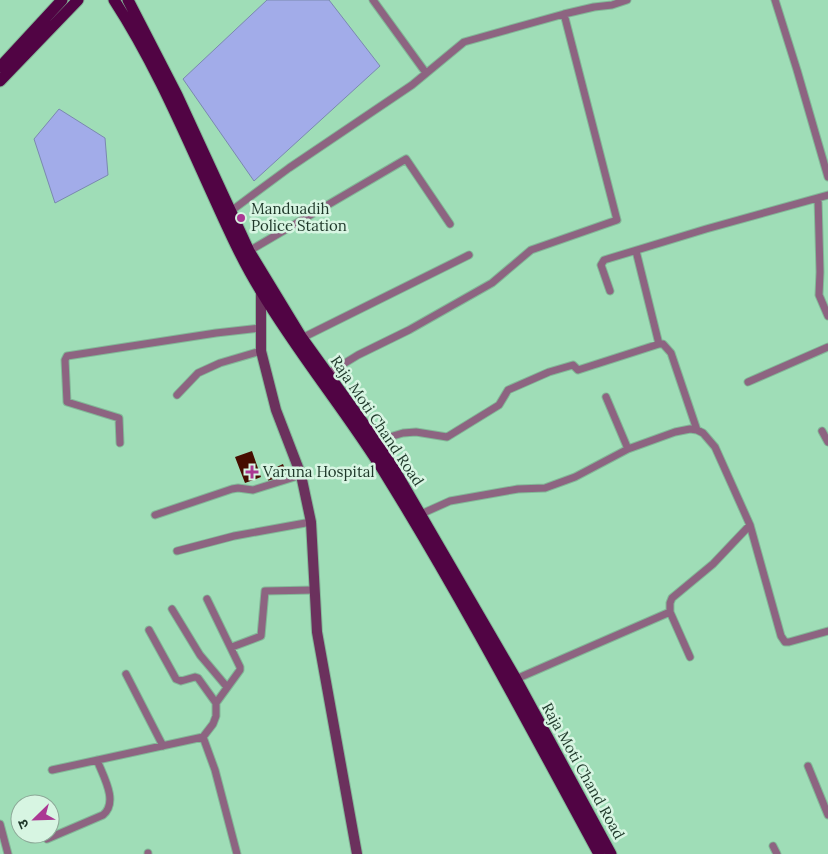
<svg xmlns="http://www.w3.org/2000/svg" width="828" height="854" font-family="Lora,'Noto Sans Devanagari',serif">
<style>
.water{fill:#a2ace9;stroke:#7a89af}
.building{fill:#460d00}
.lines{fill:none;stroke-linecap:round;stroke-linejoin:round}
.street-casing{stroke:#83b898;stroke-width:9}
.secondary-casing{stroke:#83b898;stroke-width:12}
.primary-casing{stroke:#83b898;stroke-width:13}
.street{stroke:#8d6481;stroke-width:7}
.secondary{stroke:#6b315d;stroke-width:10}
.primary{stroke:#510444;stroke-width:11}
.poi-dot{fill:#ab3893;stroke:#d7f5e2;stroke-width:2}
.labels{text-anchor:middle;stroke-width:5;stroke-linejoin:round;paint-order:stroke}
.poi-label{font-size:15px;fill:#1e3729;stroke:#d7f5e2;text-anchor:start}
.street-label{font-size:15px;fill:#1e3729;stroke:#d7f5e2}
</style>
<rect width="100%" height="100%" fill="#9fddb7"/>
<path class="water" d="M267,0H329L380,66L254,181L183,79Z
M59,109L105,138L108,175L55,203L34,139Z"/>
<path class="building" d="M252,451L261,477L245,483L235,457Z
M283,464L288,477L270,484L267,478L270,476L268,471Z"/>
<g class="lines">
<g class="street-casing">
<path id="street" d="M373,0L426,73
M775,0L797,70L828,177
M818,198L820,272L819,295L828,316
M231,211L289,168L412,85L464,42L564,14L594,7L612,5L627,0
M249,251L406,159L450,224
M636,251L659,344
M610,291L601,265L604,260L706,229L828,195
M302,338L469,255
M327,374L358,355L409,330L492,283L531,250L617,220L564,14
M748,382L828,347
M177,395L198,373L220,363L261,351
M606,397L628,449
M822,431L828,442
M376,441L403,433L416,432L447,437L499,405L508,390L549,372L573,365L578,370L659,344H663L671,353L697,430
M120,443L119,418L67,402L65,360L67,356L216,333L261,328
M421,514L450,501L518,489L545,488L575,477L628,449L675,432L690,429L697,430L703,433L715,447L750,525L781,636L785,642H789L828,631
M155,515L232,489L238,488L253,490L301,475
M177,551L234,536L311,522
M207,599L240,667V670L216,703V716L213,724L203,737L215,770L237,854
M172,609L200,655L227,687
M149,630L176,679L181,681L195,677L198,678L216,703
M232,647L261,636L265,591L314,590
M690,657L670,612V603L672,598L713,564L750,525
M126,674L163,746
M516,679L670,612
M808,766L828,815
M52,770L203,737
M0,824L8,854
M47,839L103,815C119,802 103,776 97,760
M773,846L777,854
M148,853V854"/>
</g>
<g class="secondary-casing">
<path id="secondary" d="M261,289V351L276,410L301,475L311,522L317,632L357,854"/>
</g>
<g class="primary-casing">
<path id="primary" d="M114,0C153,60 181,125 210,189C226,224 241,259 261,291C299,355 347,412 386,475C462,598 530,727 599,854
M128,0L177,95L249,251L302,338L376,441L398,476L516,679L611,854
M0,67L62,0
M0,81L78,0"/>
</g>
<use href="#street" class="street"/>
<use href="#secondary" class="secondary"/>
<use href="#primary" class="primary"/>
</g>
<g class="poi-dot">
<circle cx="241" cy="218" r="5"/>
<path d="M249.5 464.5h5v5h5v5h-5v5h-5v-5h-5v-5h5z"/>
</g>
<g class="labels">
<g class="poi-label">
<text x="251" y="214">Manduadih<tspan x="251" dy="17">Police Station</tspan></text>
<text x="263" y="477">Varuna Hospital</text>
</g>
<g class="street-label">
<text transform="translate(377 421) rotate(56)" y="5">Raja Moti Chand Road</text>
<text transform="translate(583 771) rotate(61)" y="5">Raja Moti Chand Road</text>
</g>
</g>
<g transform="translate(35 819) rotate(247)"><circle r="24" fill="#d7f5e2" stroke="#8da998"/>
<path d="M0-4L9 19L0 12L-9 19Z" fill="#ab3893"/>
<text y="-8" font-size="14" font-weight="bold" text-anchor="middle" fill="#1e3729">उ</text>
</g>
</svg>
